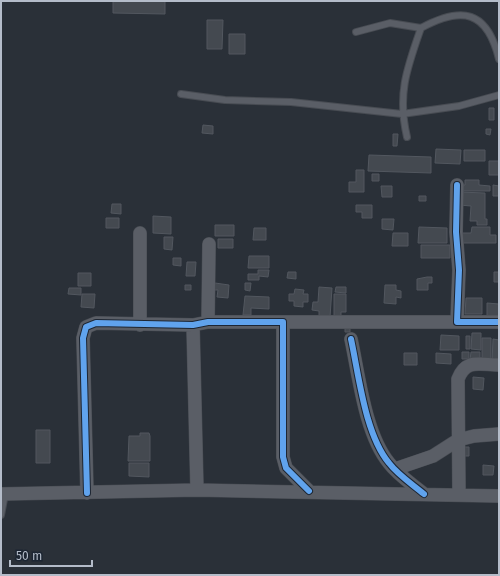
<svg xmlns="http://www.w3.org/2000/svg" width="500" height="576" font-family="'Fira Sans',sans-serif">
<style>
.building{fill:#444950;stroke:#52575f}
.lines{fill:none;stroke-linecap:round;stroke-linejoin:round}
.lane-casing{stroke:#484c53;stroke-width:8}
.street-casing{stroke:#484c53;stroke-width:14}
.lane{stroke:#5a5e66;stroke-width:6}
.street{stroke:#5a5e66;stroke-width:13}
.cycleway-casing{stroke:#1d2633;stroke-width:8}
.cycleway{stroke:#60a3ed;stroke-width:6}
</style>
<rect width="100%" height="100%" fill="#2a3038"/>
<path class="building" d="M113,1H165V14L113,13Z
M207,20H223L222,49H207Z
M229,34H245V54H229Z
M489,108H494V120H489Z
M203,125L213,126V134L202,133Z
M486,129H491L490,135L486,134Z
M393,134H398L397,146H393Z
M436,149L461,150L460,164L435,163Z
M464,150H485V161H464Z
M369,155L431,157V173L368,171Z
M489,161H499V175H489Z
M356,170H364V192H349V182H356Z
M372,174H379V181H372Z
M465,180H479V185L490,186V191H459V185H465Z
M493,185L499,186V196H493Z
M381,186H392V197H382Z
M459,192L485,193V219H487V225H477V221H470L471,206L459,205Z
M419,196H426V201H419Z
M112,204H121V214L111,213Z
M356,205H372V218H362V212H356Z
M153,216L171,217V234L153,233Z
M106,218H119V228H106Z
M382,219H394L393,230L382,229Z
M215,225H234V236H215Z
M419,227L447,228V243H418Z
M472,227H490V235H496V243H459L460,233H471Z
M254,228H266V240H253Z
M393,233H408V246H392Z
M164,237H173L172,250L164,249Z
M218,239H233V248H218Z
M421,245H450V258H421Z
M249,256H269V268H248Z
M173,258H181V266L173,265Z
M187,262H196L195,276H186Z
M258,270H269L268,277L259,276V280H248V274H258Z
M288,272H296V279L287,278Z
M494,272H499V282H494Z
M78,273H91V286H78Z
M427,277H432V283H428V290H417V279Z
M215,283L229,285L228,298L217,297L218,290H214Z
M245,283H251L250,291L245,290Z
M185,285H191V290H185Z
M385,285H396V290L401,291V298L396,297V304L384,303Z
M319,287L332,288L330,317L319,316V311L312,310L313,302H318Z
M336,287H346V293L335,292Z
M69,288H81V295L68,294Z
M295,289L304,290L303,294H308V302H303V307L294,306V301H289V294H294Z
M82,294H95L94,308L81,307Z
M334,294H346V312H341V318H334Z
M245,296L269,297V309L251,308V315H243Z
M466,298H482V314H465Z
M499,301V318L487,317V303L499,304Z
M345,327H350V332H345Z
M472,333H481V350L471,349Z
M441,335L459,336V350H440Z
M466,336H470V349H466Z
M482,338H491V364H482Z
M493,339L499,340V363H492Z
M462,352H469V359H462Z
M471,352H480V360H470Z
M404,353H417V365H404Z
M436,353L451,354V364L436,363Z
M473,377L484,378L483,390L473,389Z
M36,430H50V463H36Z
M140,433H149L150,436V461H128L129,436H140Z
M461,447H469V456H461Z
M129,463H149V477L129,476Z
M483,465L494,466L493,475H483Z"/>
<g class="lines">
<g class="lane-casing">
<path id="lane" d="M356,32L390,23L421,28
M181,94L225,100L291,102L402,114L459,106L499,95
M407,137C397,94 407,68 421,28C462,6 487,10 499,59
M1,515L5,494"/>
</g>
<g class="street-casing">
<path id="street" d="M457,185L456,232L459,270L457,322H499
M140,233V325
M208,322L209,244
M283,322H457
M193,325L197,490
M351,339C359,376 365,434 389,463C398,475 412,484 424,494
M395,469L433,456L458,440L474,436L499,434
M87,493L83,338L86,327L96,323L193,325L208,322H283V457L286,468L309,491
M1,494L197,490L499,496
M459,495L458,379C466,358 480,365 499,365"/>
</g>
<use href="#lane" class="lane"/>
<use href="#street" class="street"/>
<g class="cycleway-casing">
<path id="cycleway" d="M457,185L456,232L459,270L457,322H499
M351,339C359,376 365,434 389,463C398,475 412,484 424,494
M87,493L83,338L86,327L96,323L193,325L208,322H283V457L286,468L309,491"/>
</g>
<use href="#cycleway" class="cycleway"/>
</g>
<rect width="500" height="576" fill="none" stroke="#b4bcc9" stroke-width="4"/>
<path d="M10 560v6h82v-6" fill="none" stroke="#b4bcc9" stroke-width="2"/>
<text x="16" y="560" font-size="12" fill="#b4bcc9" stroke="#1d2633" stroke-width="3" paint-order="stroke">50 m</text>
</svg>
